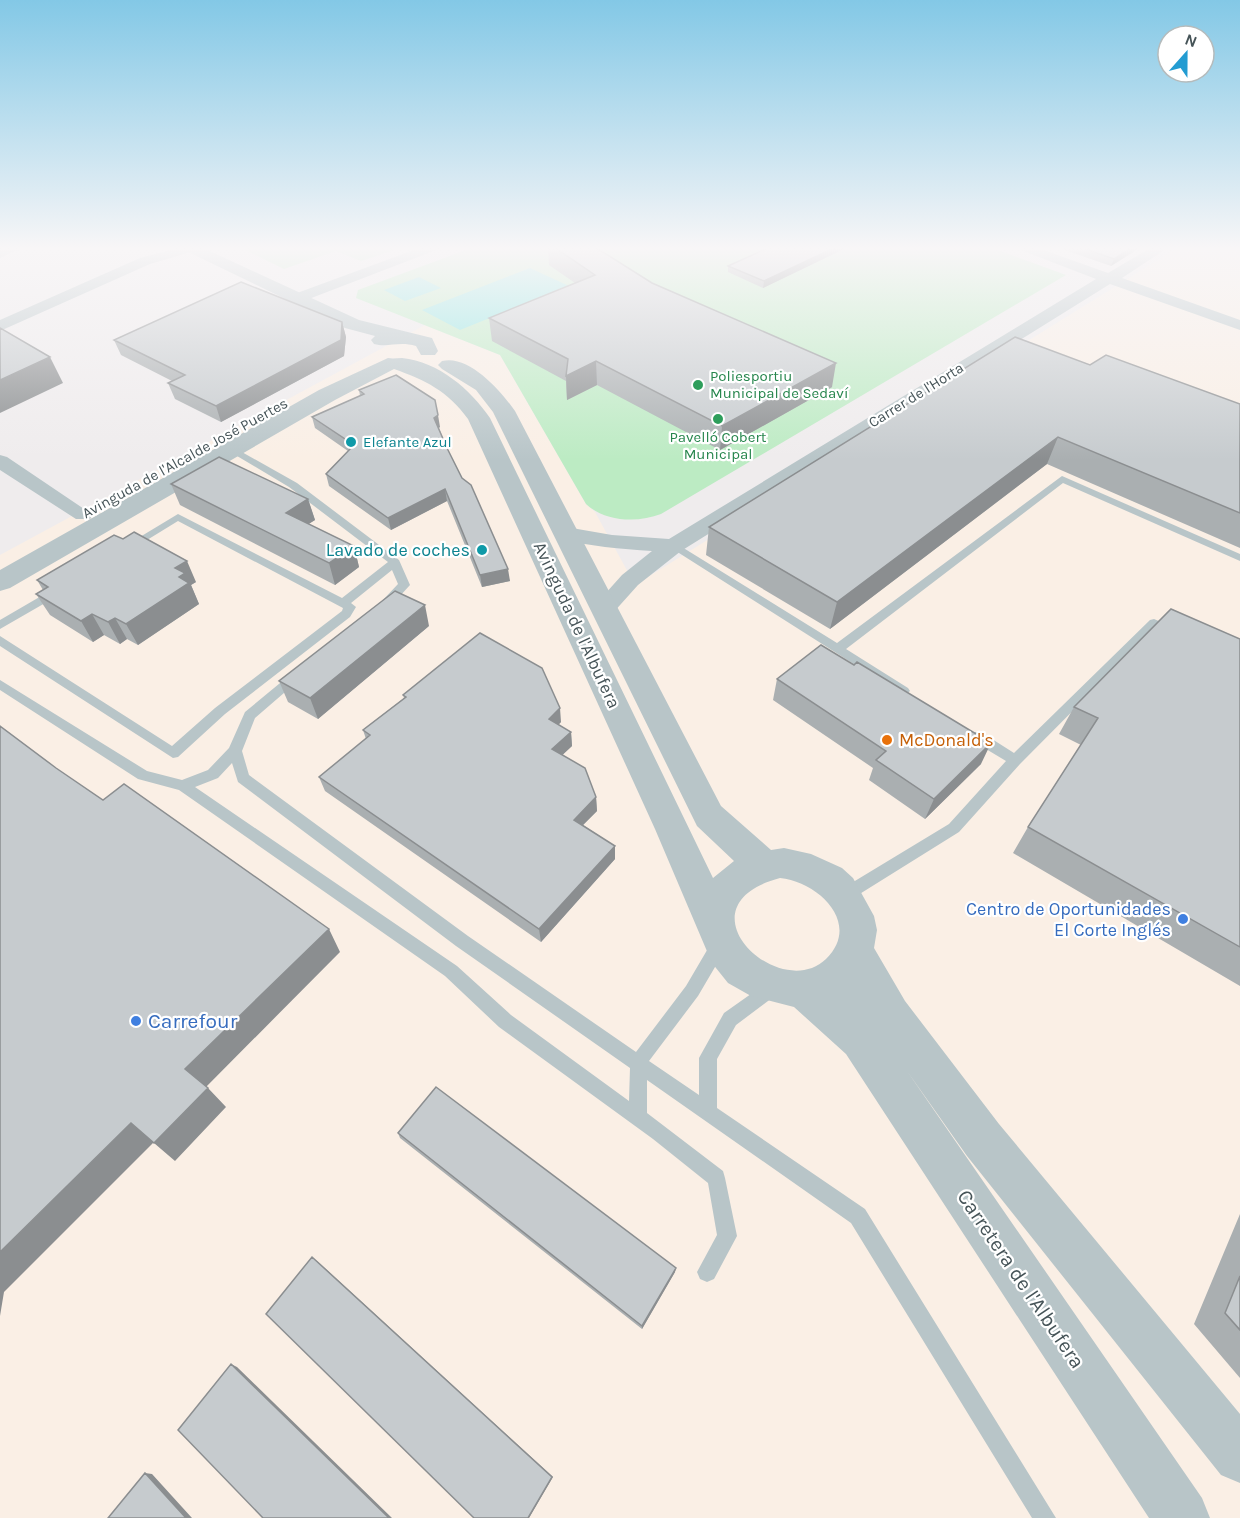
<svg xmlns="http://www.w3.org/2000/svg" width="1240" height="1518" font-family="Karla,sans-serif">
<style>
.commercial{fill:#faefe5}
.green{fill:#bcebc3}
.water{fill:#8ce6e2}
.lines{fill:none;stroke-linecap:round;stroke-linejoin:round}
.service{fill:#b8c5c8;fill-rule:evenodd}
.minor{fill:#b8c5c8;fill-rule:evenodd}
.tertiary{fill:#b8c5c8;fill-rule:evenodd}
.wall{fill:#aaafb1}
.shaded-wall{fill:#8b8e90}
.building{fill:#c6cbce;stroke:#8b8e90;stroke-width:1.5}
.leisure-dot{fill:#2e9e5b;stroke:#fff;stroke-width:2}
.culture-dot{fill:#0f9aa8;stroke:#fff;stroke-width:2}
.food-dot{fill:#e8710a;stroke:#fff;stroke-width:2}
.shop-dot{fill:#3f7fe0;stroke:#fff;stroke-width:2}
.labels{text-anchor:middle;stroke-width:4.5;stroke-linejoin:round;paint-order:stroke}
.far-leisure-label{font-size:15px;fill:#27864d;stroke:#fff;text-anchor:start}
.far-street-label{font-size:15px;fill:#465458;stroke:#fff}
.far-culture-label{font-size:15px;fill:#0d838f;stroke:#fff;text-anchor:start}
.culture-label{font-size:18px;fill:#0d838f;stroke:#fff;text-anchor:end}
.street-label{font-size:18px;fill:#465458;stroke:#fff}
.food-label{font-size:18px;fill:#c56008;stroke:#fff;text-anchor:start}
.shop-label{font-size:18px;fill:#366cbe;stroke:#fff;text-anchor:end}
.near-shop-label{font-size:21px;fill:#366cbe;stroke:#fff;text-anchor:start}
.near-street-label{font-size:21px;fill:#465458;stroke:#fff}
</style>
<rect width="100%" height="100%" fill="#efeced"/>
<path class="commercial" d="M1179,247H1240V1518H0V555L425,325L500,355L586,504L595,512L635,585Z"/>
<path class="green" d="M239,247H395L398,249L361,261L336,251L284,269Z
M474,247H989L1066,275L661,514C638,523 605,522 586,504L500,355L356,298L358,290Z"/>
<path class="water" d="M530,268L569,286L460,330L422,310Z
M419,277L441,288L405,301L384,290Z"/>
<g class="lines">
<path class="service" d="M233,447L297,483L399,560L410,585L389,608H381L379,605L381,602L398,584L392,570L351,603L356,607L350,617L225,714L178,757L173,758L0,646V636L172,746L215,708L342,611L343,608L178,521L134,548L130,549L125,546L178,514L342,598L388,562L289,487L232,453L168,470L163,467Z
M1062,476L1240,554V561L1063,483L846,649L908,688L910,691L904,696L668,546L669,544H677L837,643Z
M55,588L59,589V595L0,629V620Z
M1154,619L1175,628L1177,631L1171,635L1155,628L1020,764L959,832L850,900L845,902L840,900L837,895L840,890L949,824L1006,761L971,740L969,736L971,732H981L1014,753L1150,620Z
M295,673L301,677L299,680L255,718L242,751L249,775L468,936L636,1052L686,986L713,940L719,938L725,940L727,945L725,950L698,996L649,1061L699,1095V1058L724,1013L768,982L774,979L780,982L782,987L780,992L736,1025L717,1059V1108L865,1209L1056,1518H1032L851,1223L647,1080V1113L723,1171L725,1178L737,1236L714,1279L707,1282L700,1279L697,1272L717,1235L708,1183L653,1139L499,1027L445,976L179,790L138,779L0,690V680L147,771L182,780L208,770L229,748L245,712L291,674ZM232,763L238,782L456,946L630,1068L629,1101L511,1015L457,966L195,787L218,778Z"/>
<path class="minor" d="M3,247H23L0,258V249Z
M182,247H208L150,264L0,331V320L140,258Z
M422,247H444L301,302H289L287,299L289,296Z
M1013,247H1035L1108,273L1152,247H1169L1122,278L1240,320V330L1110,284L681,551L638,585L612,614L604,617L596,614L592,609L596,604L622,575L652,551C621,549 589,546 558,539L555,534L558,529L566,527L612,535L669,539L1096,279Z
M0,455L7,457L93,515L90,519H76L0,470Z"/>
<path class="tertiary" d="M178,247H201L359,320L432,338L438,351L435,355H421L416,346C398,341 388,348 374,344L371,340L375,336L345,328Z
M388,358C393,359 397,358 402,358C439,362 470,389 490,418L713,878L734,861L697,826L493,412L476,390L442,369L438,365L442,361C469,354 501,391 515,411L721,806L771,850L784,848L811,854L842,868L853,878L874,916L877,930L874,948L905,1001L999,1124L1240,1414V1483L1221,1475L967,1156L907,1071L1202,1498L1210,1518H1149L846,1054L794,1007L751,996L728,983L712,963L655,829L468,419C448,391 425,380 394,369L335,400L10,588L0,591V570L319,390ZM780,878C819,882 862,924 826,959C779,1004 675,906 780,878Z"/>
</g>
<path class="wall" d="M548,247H595L652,283L832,387L720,450L597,385L567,400L566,381L492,341L489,318L575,283L549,265Z
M770,247H848L763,288L728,272V266Z
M1056,247H1141L1111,266Z
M342,322L346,337L344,356L221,422L175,399L168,383L172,381L121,355L114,340Z
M1090,365L1240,404V548L1047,464L830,629L706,555L709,527Z
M359,390L440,427L439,428L447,448L510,581L482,587L447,501L391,530L329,486L326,474L348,451L315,428L312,417L360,396Z
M171,484L308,499L315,520L308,524L354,546L359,567L335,585L180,505Z
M37,580L196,582L191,585L199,604L138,645L127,639L120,644L104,635L93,642L50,615L36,594L43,590Z
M429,626L318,719L288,702L279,681Z
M1240,639V986L1013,853L1028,827L1081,745L1059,734L1074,707Z
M777,679L981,764L925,819L869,780L873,768L773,700Z
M403,695L561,722L558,725L571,732L572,746L562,755L596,797L597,811L583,825L615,846V859L541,942L325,791L319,777L366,739L363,730L404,698Z
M398,1133L675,1272L642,1329L400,1138Z
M1240,1214V1378L1194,1324Z"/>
<path class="shaded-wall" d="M836,247H848L763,288L764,281Z
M1132,247H1141L1111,266L1114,259Z
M342,322L346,337L344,356L221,422L216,406Z
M50,357L63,383L0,413V380Z
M596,361L597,385L567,400L566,376Z
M836,363L832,387L720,450L722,426Z
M438,415L440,427L436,429L434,418Z
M1058,437L1047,464L830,629L837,602Z
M445,489L447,501L391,530L388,518Z
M308,499L315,520L293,534L286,513Z
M354,546L359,567L335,585L329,563Z
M187,561L196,582L191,585L199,604L138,645L126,624L175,568Z
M508,569L510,581L482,587L480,575Z
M425,605L429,626L318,719L310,698Z
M92,614L104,635L93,642L81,621Z
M115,618L127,639L120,644L108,622Z
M560,708L561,722L550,733L549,719Z
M571,732L572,746L554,763L552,749Z
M991,743L981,764L925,819L934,799Z
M596,797L597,811L575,833L574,820Z
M615,846V859L541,942L539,929Z
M329,929L340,952L204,1089L185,1069Z
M208,1088L226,1107L175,1161L154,1143Z
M131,1123L154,1142L4,1292L0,1316V1252Z
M316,1260L553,1477L529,1518H528Z
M676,1268L675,1272L642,1329V1326Z
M231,1364L237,1367L392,1518H389Z
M145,1473L152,1474L192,1518H186Z"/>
<path class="building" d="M554,247H595L652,283L836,363L722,426L596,361L566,376L568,359L489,318L595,275Z
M770,247H836L764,281L728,266Z
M1080,247H1132L1114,259Z
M241,282L342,322L341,340L216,406L168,383L185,375L114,340Z
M0,328L50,357L0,380Z
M1015,337L1090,365L1106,355L1240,404V513L1058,437L837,602L709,527Z
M396,375L435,400L438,415L434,418L447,448L462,478L471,485L508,569L480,575L445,489L388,518L326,474L354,445L312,417L364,394L359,390Z
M219,457L308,499L286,513L354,546L329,563L171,484Z
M134,532L187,561L175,568L185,573L179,577L189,583L126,624L115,618L108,622L92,614L81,621L36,594L48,587L37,580L114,535L123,539Z
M395,591L425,605L310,698L279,681Z
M1171,609L1240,639V947L1028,827L1098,718L1074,707Z
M480,633L542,668L560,708L549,719L571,732L552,749L585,768L596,797L574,820L615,846L539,929L319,777L370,735L363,730L406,697L403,695Z
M821,645L854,665L857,662L991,743L934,799L876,760L886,751L777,679Z
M0,726L56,768L103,800L124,784L329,929L185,1069L208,1088L154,1143L131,1123L0,1252Z
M436,1087L676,1268L642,1326L398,1133Z
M312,1257L552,1477L528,1518H474L266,1314Z
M1240,1276V1330L1225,1313Z
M231,1364L389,1518H263L178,1430Z
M145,1473L186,1518H108Z"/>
<linearGradient id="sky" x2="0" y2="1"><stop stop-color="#83c8e6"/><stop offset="0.54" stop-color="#f8f6f7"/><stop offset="1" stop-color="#f8f6f7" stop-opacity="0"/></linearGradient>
<rect width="1240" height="460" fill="url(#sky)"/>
<g class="leisure-dot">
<circle cx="698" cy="385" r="6"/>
<circle cx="718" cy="419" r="6"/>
</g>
<g class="culture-dot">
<circle cx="351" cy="442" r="6"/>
<circle cx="482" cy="550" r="6"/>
</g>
<circle class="food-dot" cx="887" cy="740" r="6"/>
<g class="shop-dot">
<circle cx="1183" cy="919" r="6"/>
<circle cx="136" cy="1021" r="6"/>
</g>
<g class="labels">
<g class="far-leisure-label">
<text x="710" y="381">Poliesportiu<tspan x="710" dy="17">Municipal de Sedaví</tspan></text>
<text x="718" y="442" text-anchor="middle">Pavelló Cobert<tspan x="718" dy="17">Municipal</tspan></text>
</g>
<g class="far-street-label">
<text transform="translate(916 395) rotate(-32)" y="5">Carrer de l'Horta</text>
<text transform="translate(185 458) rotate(-29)" y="5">Avinguda de l'Alcalde José Puertes</text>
</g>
<g class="far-culture-label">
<text x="363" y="447">Elefante Azul</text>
</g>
<g class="culture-label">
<text x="470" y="556">Lavado de coches</text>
</g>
<g class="street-label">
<text transform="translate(577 625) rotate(65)" y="6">Avinguda de l'Albufera</text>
</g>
<g class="food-label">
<text x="899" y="746">McDonald's</text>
</g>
<g class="shop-label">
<text x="1171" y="915">Centro de Oportunidades<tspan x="1171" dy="21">El Corte Inglés</tspan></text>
</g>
<g class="near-shop-label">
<text x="148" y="1028">Carrefour</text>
</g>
<g class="near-street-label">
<text transform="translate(1021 1279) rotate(56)" y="7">Carretera de l'Albufera</text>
</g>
</g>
<g transform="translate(1186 54) rotate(21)"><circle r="28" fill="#ffffff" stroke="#b5bbbc" stroke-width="1.5"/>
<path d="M0-4.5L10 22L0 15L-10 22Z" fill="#239cd2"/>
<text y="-9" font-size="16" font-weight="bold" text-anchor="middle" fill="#465458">N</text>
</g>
</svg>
